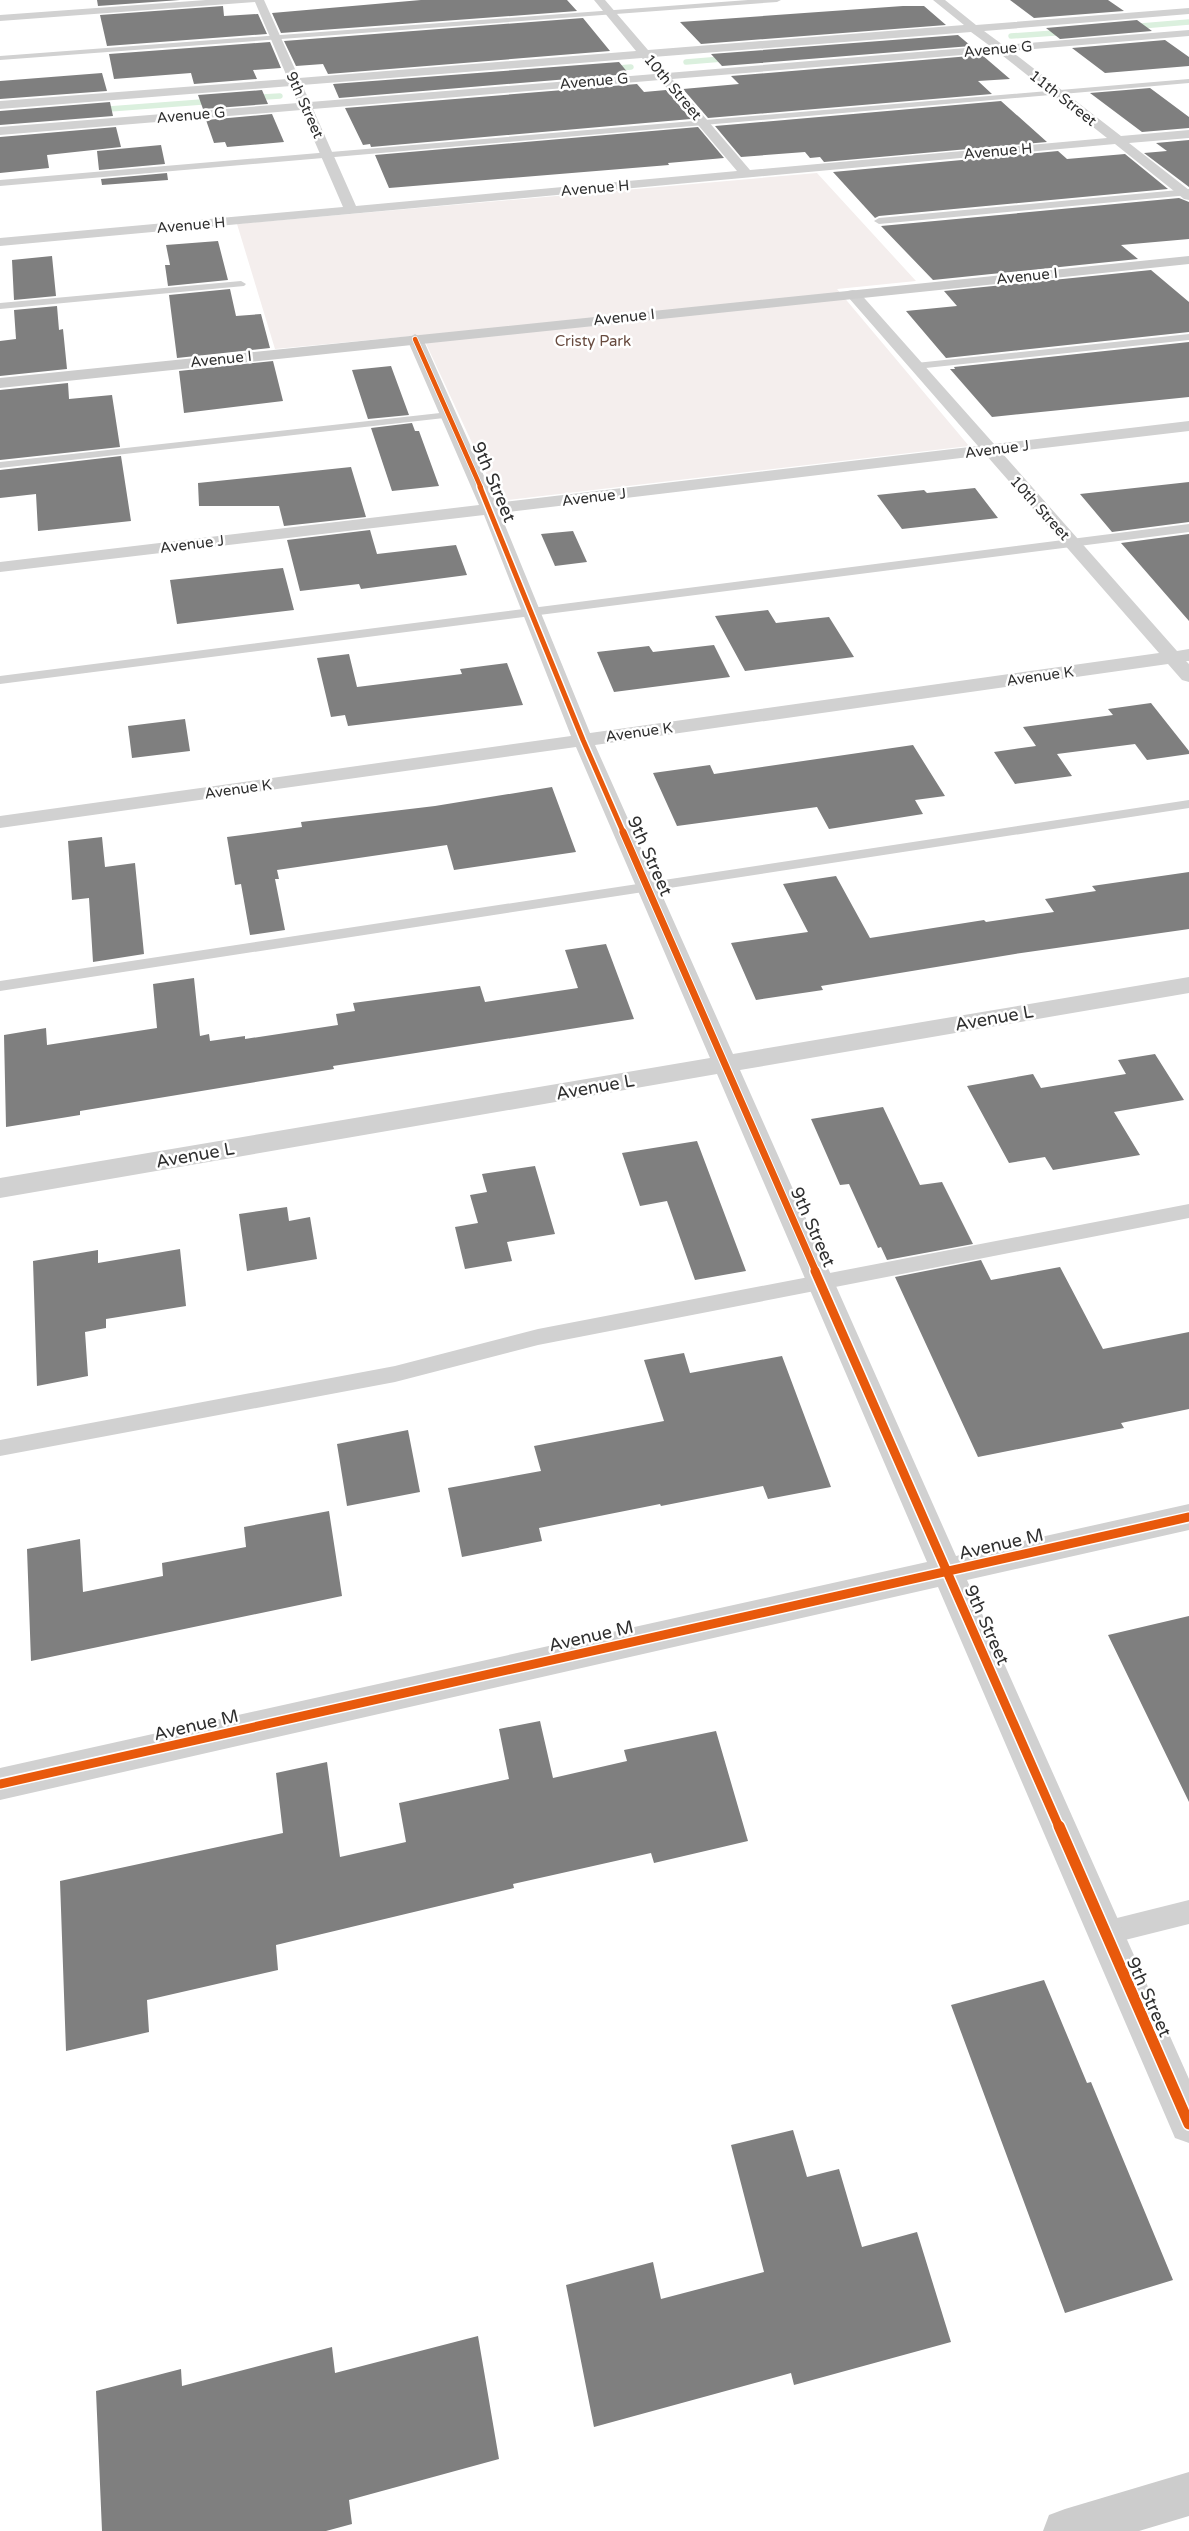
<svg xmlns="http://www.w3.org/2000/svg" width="1189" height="2531" font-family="'Varela Round',sans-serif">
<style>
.green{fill:#f4eeed}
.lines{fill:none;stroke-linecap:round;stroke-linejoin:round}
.stream{stroke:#dbf0de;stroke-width:5.5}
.building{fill:#7f7f7f}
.lane{fill:#d1d1d1;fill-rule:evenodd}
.street{fill:#d1d1d1;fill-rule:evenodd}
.secondary{fill:#ccc;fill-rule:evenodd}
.cycleway-far4-casing{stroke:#fff;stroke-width:6}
.cycleway-far3-casing{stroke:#fff;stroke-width:8}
.cycleway-far2-casing{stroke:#fff;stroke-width:9}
.cycleway-far1-casing{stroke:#fff;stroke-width:12}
.cycleway-casing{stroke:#fff;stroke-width:14}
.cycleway-far4{stroke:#e8590c;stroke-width:4.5}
.cycleway-far3{stroke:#e8590c;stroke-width:5}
.cycleway-far2{stroke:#e8590c;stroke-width:7}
.cycleway-far1{stroke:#e8590c;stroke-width:9}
.cycleway{stroke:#e8590c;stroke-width:11}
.labels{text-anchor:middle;stroke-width:5;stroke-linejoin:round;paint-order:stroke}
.far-street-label{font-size:15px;fill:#2f2f2f;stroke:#fff}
.far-park-label{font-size:15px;fill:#684b3f;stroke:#fff}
.street-label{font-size:18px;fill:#2f2f2f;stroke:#fff}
</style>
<rect width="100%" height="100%" fill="#fff"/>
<path class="green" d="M817,173L916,281L837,289L969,446L499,501L422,335L275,349L237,224Z"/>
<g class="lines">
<path class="stream" d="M1129,27L1189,22
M1011,36L1069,32
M686,62L734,58
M606,69L631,67
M248,98L280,96
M96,110L215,101"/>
</g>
<path class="building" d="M97,0H180L98,6Z
M421,0H567L577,11L281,33L272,13Z
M1010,0H1108L1124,11L1034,18Z
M223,6L224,16L258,14L267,34L107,46L100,15Z
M903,6H924L946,25L701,44L680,22Z
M583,18L610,51L328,74L323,64L296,66L284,41Z
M1137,20L1152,31L1060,39L1046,28Z
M958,35L971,46L722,66L711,54Z
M1165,40L1189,57V66L1105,73L1072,48Z
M270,42L281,68L253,70L257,79L194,84L191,73L114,79L109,54Z
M982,55L1010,79L978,81L992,94L708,118L683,89L739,84L731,76Z
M619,62L629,74L339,98L333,84Z
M102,73L107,91L0,99V81Z
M637,84L644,92L666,90L691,119L371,147L370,144L363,145L345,108Z
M1150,88L1189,117V128L1142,132L1090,93Z
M262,90L268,104L203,109L198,95Z
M1001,101L1047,142L824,162L820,157L810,158L805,152L741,157L715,126Z
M110,102L113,116L0,125V111Z
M272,114L284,142L227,147L225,142L214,143L206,120Z
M116,127L121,147L47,155L49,168L0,173V137Z
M698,127L724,158L668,163L669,165L389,188L375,155Z
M1189,140V187L1144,153L1167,151L1156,143Z
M161,145L165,164L99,170L97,151Z
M1058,151L1067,159L1125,154L1168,189L879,216L875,218L833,172Z
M167,173L168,180L102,185L101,179Z
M1179,198L1189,202V239L1121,245L1138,259L933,280L881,226Z
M218,241L228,280L168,286L165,265H170L166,245Z
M52,256L56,296L14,300L12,260Z
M1151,270L1189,302V332L946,358L906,311L957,306L944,291Z
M230,289L236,316L261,314L270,348L177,358L169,295Z
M57,306L59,330L63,329L67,369L0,376V341L16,339L14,310Z
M1189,342V397L992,417L950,369H955L954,367Z
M273,361L283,401L184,413L179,371Z
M391,366L409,415L368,419L352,370Z
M68,383L69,399L112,395L120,447L0,460V390Z
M412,423L415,431H419L439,486L392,491L371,428Z
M121,456L131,521L38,531L36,494L0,498V470Z
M351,467L366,517L284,526L279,506H199L198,483Z
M1189,482V522L1112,532L1080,494Z
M975,488L998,518L902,529L877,495L924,490L927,493Z
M370,530L377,554L456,545L467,575L361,589L359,584L300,591L287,540Z
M573,531L587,562L555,566L541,534Z
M1189,534V621L1121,543Z
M283,568L294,610L177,624L170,580Z
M768,610L776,623L829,617L854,657L745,671L715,616Z
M714,645L730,677L614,692L597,652L649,646L653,652Z
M349,654L357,687L462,674L460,669L507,663L523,705L348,726L345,715L331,717L317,658Z
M1151,703L1189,751V754L1147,760L1135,744L1057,754L1072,776L1015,784L994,752L1036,746L1023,727L1113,715L1108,709Z
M185,719L190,751L132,758L128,726Z
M913,745L945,796L915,800L923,814L829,829L817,807L677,826L653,773L710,765L714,774Z
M552,787L576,852L454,870L447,845L277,870L279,879H275L285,930L250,935L241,884L235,885L227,837L302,827L301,822L435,806Z
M102,837L105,867L135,863L144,954L93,962L89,898L72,900L68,841Z
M1189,872V929L1015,954L821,986L823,990L756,1000L731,943L808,932L783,884L836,876L870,938L984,920L986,922L1054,912L1045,899L1096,891L1092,886Z
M606,944L634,1019L333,1066L334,1069L80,1111V1115L6,1127L4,1035L46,1028L47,1045L157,1028L153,984L194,978L200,1036L209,1034L210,1041L245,1036V1039L338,1025L336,1014L355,1011L353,1003L480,986L485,1002L578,988L565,950Z
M1155,1054L1184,1100L1114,1112L1140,1155L1053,1170L1045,1157L1009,1163L967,1086L1033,1074L1041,1088L1126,1074L1118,1060Z
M883,1107L920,1185L942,1182L973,1244L887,1260L881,1247L878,1248L849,1184L840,1185L811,1119Z
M697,1141L746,1271L695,1280L667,1201L640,1206L622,1153Z
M535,1166L555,1234L507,1242L512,1261L465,1269L455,1227L478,1223L470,1195L487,1192L482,1174Z
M287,1207L289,1221L310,1217L317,1259L247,1271L239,1214Z
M180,1249L186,1306L106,1319V1328L85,1332L88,1376L37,1386L33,1261L98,1250V1263Z
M981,1260L991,1280L1060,1267L1103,1349L1189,1332V1409L1121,1423L1124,1428L978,1457L895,1277Z
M684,1353L690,1373L782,1356L831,1487L768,1499L763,1486L661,1506L660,1504L539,1528L542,1541L462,1557L448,1488L541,1471L534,1446L664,1421L644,1360Z
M408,1430L420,1492L347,1506L337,1444Z
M329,1511L342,1596L31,1661L27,1549L80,1539L83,1592L163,1576L162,1563L246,1547L244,1527Z
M1189,1616V1802L1108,1635Z
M540,1721L553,1778L627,1761L624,1750L716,1731L748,1841L654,1863L651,1853L513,1884L514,1888L276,1945L278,1970L147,2000L149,2032L66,2051L60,1881L283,1833L276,1773L327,1762L340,1857L406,1842L399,1803L509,1779L499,1729Z
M1044,1980L1087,2083L1091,2082L1173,2280L1065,2313L951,2005Z
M793,2130L807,2177L839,2169L862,2247L917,2232L951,2342L794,2385L791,2373L594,2427L566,2285L653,2262L661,2299L764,2272L731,2145Z
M478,2336L499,2459L349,2500L352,2524L326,2531H102L96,2391L181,2369L182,2386L332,2347L335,2373Z"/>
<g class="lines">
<path class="lane" d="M748,0H781L777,2L0,60V56Z
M1189,79V83L0,186V180Z
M1189,189V195L879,224L874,221L879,218Z
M241,281L246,284L244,286L0,309V303Z
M1189,334V340L916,369L911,366L916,363Z
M449,412L453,413V417L0,468V462Z
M1189,524V532L0,684V676Z
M1189,800V808L0,991V981Z
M1189,1204V1218L538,1345L395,1382L0,1456V1440L395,1366L538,1329Z
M1189,1900V1924L1105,1945L1096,1942L1093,1933L1096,1924L1105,1921Z"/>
<path class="street" d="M206,0H264L299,78L636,51L594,0H605L648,50L964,25L933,0H945L976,25L1189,8V14L984,31L1003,45L1189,30V36L1011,51L1121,136L1189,130V138L1129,143L1189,190V200L1184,199L1115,144L0,246V238L343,207L301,110L0,135V127L298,103L291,86L0,109V101L288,79L255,2L0,21V15ZM971,32L990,46L667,73L653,57ZM998,52L1107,138L750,170L672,79ZM642,58L655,74L310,102L302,85ZM660,80L737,171L356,206L313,109Z
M853,290L858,291L994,444L1189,421V431L1002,453L1177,651L1189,649V661H1186L1189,664V682L1182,680L1168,664L595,745L733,1054L1189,977V993L740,1070L956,1556L1189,1504V1530L967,1580L1189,2079V2143L1175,2138L938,1587L0,1800V1768L927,1562L717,1074L0,1198V1178L710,1058L576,747L0,828V816L571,736L484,515L0,572V562L479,505L407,339L415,334L423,339L496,503L978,446L848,297L846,294L848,291ZM986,455L1159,653L590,733L500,513Z"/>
<path class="secondary" d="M1189,256V264L0,388V378Z
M1189,2472V2516L1139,2531H1043L1049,2515L1065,2509Z"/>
<g class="cycleway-far4-casing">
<path id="cycleway-far4" d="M415,339L481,488"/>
</g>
<g class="cycleway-far3-casing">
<path id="cycleway-far3" d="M480,487L583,740L624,834"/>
</g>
<g class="cycleway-far2-casing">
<path id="cycleway-far2" d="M623,832L816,1272"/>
</g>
<g class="cycleway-far1-casing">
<path id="cycleway-far1" d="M815,1271L1059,1827
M0,1784L1189,1517"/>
</g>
<g class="cycleway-casing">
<path id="cycleway" d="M1059,1826L1189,2124"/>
</g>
<use href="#cycleway-far4" class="cycleway-far4"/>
<use href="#cycleway-far3" class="cycleway-far3"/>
<use href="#cycleway-far2" class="cycleway-far2"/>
<use href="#cycleway-far1" class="cycleway-far1"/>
<use href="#cycleway" class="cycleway"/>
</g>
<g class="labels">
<g class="far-street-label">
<text transform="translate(998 49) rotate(-5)" y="5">Avenue G</text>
<text transform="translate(594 81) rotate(-5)" y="5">Avenue G</text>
<text transform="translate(673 87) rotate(50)" y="5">10th Street</text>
<text transform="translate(1063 98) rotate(38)" y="5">11th Street</text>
<text transform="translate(305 105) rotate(66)" y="5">9th Street</text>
<text transform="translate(191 115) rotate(-5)" y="5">Avenue G</text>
<text transform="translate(998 151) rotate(-5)" y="5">Avenue H</text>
<text transform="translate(595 188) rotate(-5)" y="5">Avenue H</text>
<text transform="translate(191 225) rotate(-5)" y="5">Avenue H</text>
<text transform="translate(1027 276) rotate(-6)" y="5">Avenue I</text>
<text transform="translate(624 317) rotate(-6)" y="5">Avenue I</text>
<text transform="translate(221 359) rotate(-6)" y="5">Avenue I</text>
<text transform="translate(997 449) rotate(-7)" y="5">Avenue J</text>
<text transform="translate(594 497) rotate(-7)" y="5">Avenue J</text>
<text transform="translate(1040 508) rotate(48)" y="5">10th Street</text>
<text transform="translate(192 544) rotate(-7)" y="5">Avenue J</text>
<text transform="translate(1040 676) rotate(-8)" y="5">Avenue K</text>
<text transform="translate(639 732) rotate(-8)" y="5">Avenue K</text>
<text transform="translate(238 789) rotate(-8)" y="5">Avenue K</text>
</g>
<g class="far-park-label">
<text x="593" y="346">Cristy Park</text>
</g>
<g class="street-label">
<text transform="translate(494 482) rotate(67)" y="6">9th Street</text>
<text transform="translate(650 856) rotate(66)" y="6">9th Street</text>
<text transform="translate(994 1018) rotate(-10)" y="6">Avenue L</text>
<text transform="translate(595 1087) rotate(-10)" y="6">Avenue L</text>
<text transform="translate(195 1155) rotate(-10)" y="6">Avenue L</text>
<text transform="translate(813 1227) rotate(66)" y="6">9th Street</text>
<text transform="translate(1001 1544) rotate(-13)" y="6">Avenue M</text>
<text transform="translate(987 1625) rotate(66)" y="6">9th Street</text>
<text transform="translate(591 1636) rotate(-13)" y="6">Avenue M</text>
<text transform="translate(196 1725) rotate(-13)" y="6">Avenue M</text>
<text transform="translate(1149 1997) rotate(66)" y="6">9th Street</text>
</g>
</g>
</svg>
